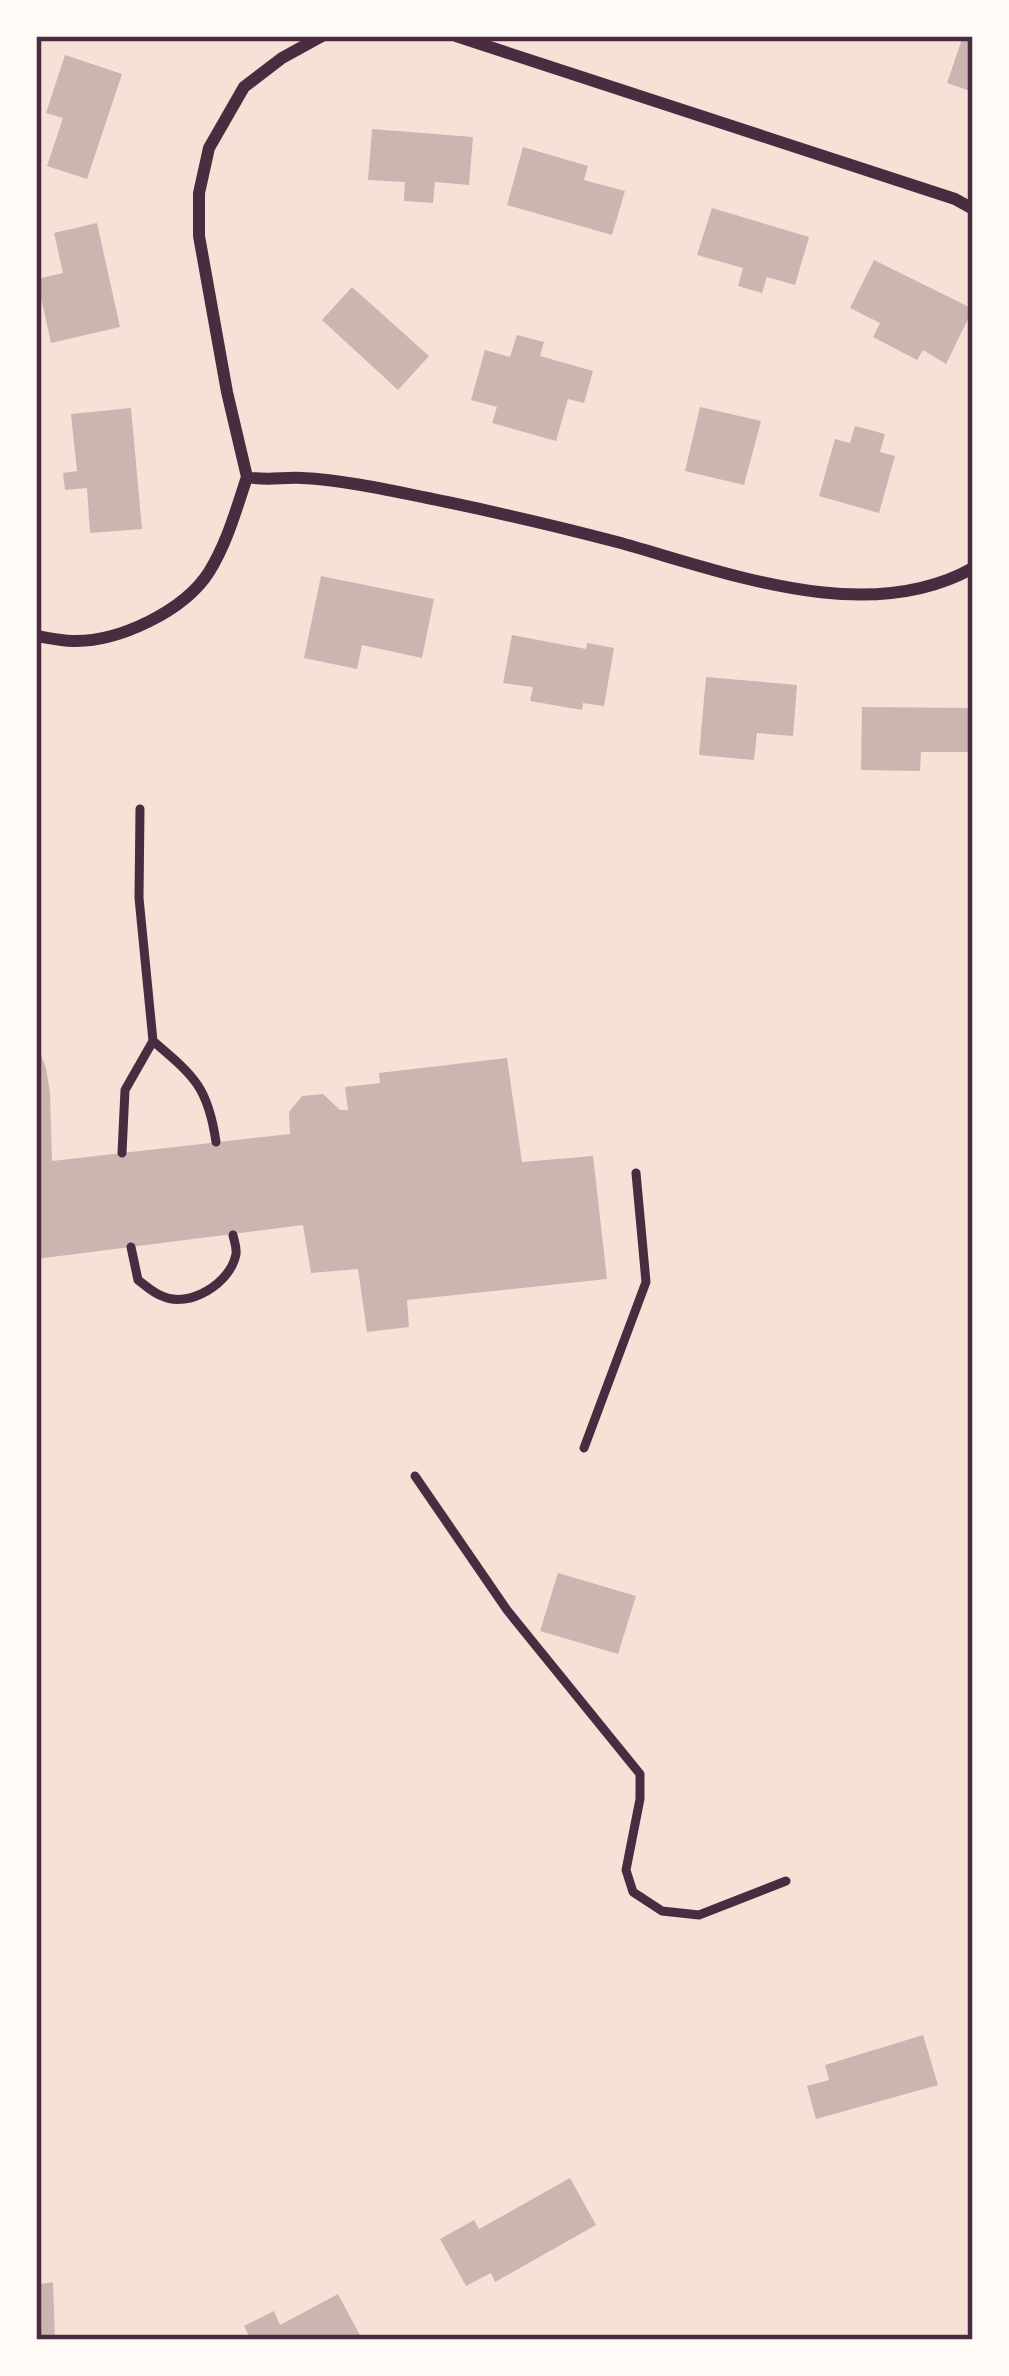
<svg xmlns="http://www.w3.org/2000/svg" width="1009" height="2376" font-family="'Noto Serif',serif">
<style>
.building{fill:#ccb4b1}
.lines{fill:none;stroke-linecap:round;stroke-linejoin:round}
.service{stroke:#4a2c40;stroke-width:9}
.minor{stroke:#4a2c40;stroke-width:12}
.neatline{fill:none;stroke:#4a2c40;stroke-width:4.5}
</style>
<rect width="100%" height="100%" fill="#f7e1d7"/>
<path class="building" d="M963,36H973V92L947,83Z
M65,55L122,74L87,179L47,166L63,118L46,113Z
M372,129L473,137L469,185L435,182L433,203L404,201L405,182L368,180Z
M523,147L588,166L584,180L625,191L612,235L507,205Z
M712,208L809,237L795,285L767,277L762,293L738,286L743,268L697,255Z
M97,223L120,327L51,343L37,279L63,273L54,233Z
M874,260L973,309L946,364L923,350L917,360L873,337L880,323L850,308Z
M352,287L429,356L398,390L322,320Z
M517,335L544,342L540,356L593,371L584,403L568,399L556,441L492,423L497,407L471,400L485,350L510,357Z
M700,407L761,421L744,485L685,471Z
M131,408L142,529L90,533L87,488L65,490L63,473L77,471L71,414Z
M855,426L885,434L880,452L895,456L879,513L819,496L835,439L850,443Z
M321,576L434,599L422,658L362,645L357,669L304,658Z
M512,635L586,649L587,643L614,648L604,706L583,703L582,710L530,701L533,687L503,683Z
M706,677L797,685L793,736L757,733L754,760L699,755Z
M862,707L973,708V752H921L920,771L861,770Z
M36,1042L46,1068L50,1093L52,1161L290,1134L289,1112L302,1096L323,1094L340,1110H348L345,1087L380,1083L379,1073L507,1058L522,1162L593,1156L607,1279L407,1300L409,1327L367,1332L358,1269L311,1273L303,1225L36,1259Z
M558,1573L636,1596L618,1654L540,1631Z
M923,2035L938,2085L816,2119L807,2086L829,2080L825,2065Z
M570,2178L596,2225L495,2282L491,2273L466,2286L440,2239L474,2220L479,2229Z
M53,2282L55,2340H36V2285Z
M338,2294L362,2339L360,2340H251L244,2326L274,2311L280,2325Z"/>
<g class="lines">
<path class="service" d="M153,1041C194,1076 208,1087 216,1142
M122,1153L125,1090L153,1041L139,898L140,809
M131,1247L138,1280C145,1285 153,1293 162,1296C189,1309 231,1283 236,1254C237,1247 234,1241 233,1235
M584,1448L646,1282L636,1173
M415,1476L507,1610L640,1774V1799L626,1870L633,1892L662,1911L699,1915L786,1881"/>
<path class="minor" d="M322,36L282,58L244,87L209,148L199,193V236L227,392L247,477C265,481 283,477 302,478C347,480 402,493 447,502C504,514 560,527 617,542C726,572 866,628 973,568
M456,36L955,199L973,209
M36,636C48,638 61,641 73,641C119,642 184,611 209,572C227,543 236,510 247,477"/>
</g>
<rect width="1009" height="2376" fill="none" stroke="#fffaf5" stroke-width="78"/>
<rect x="39" y="39" width="931" height="2298" class="neatline"/>
</svg>
